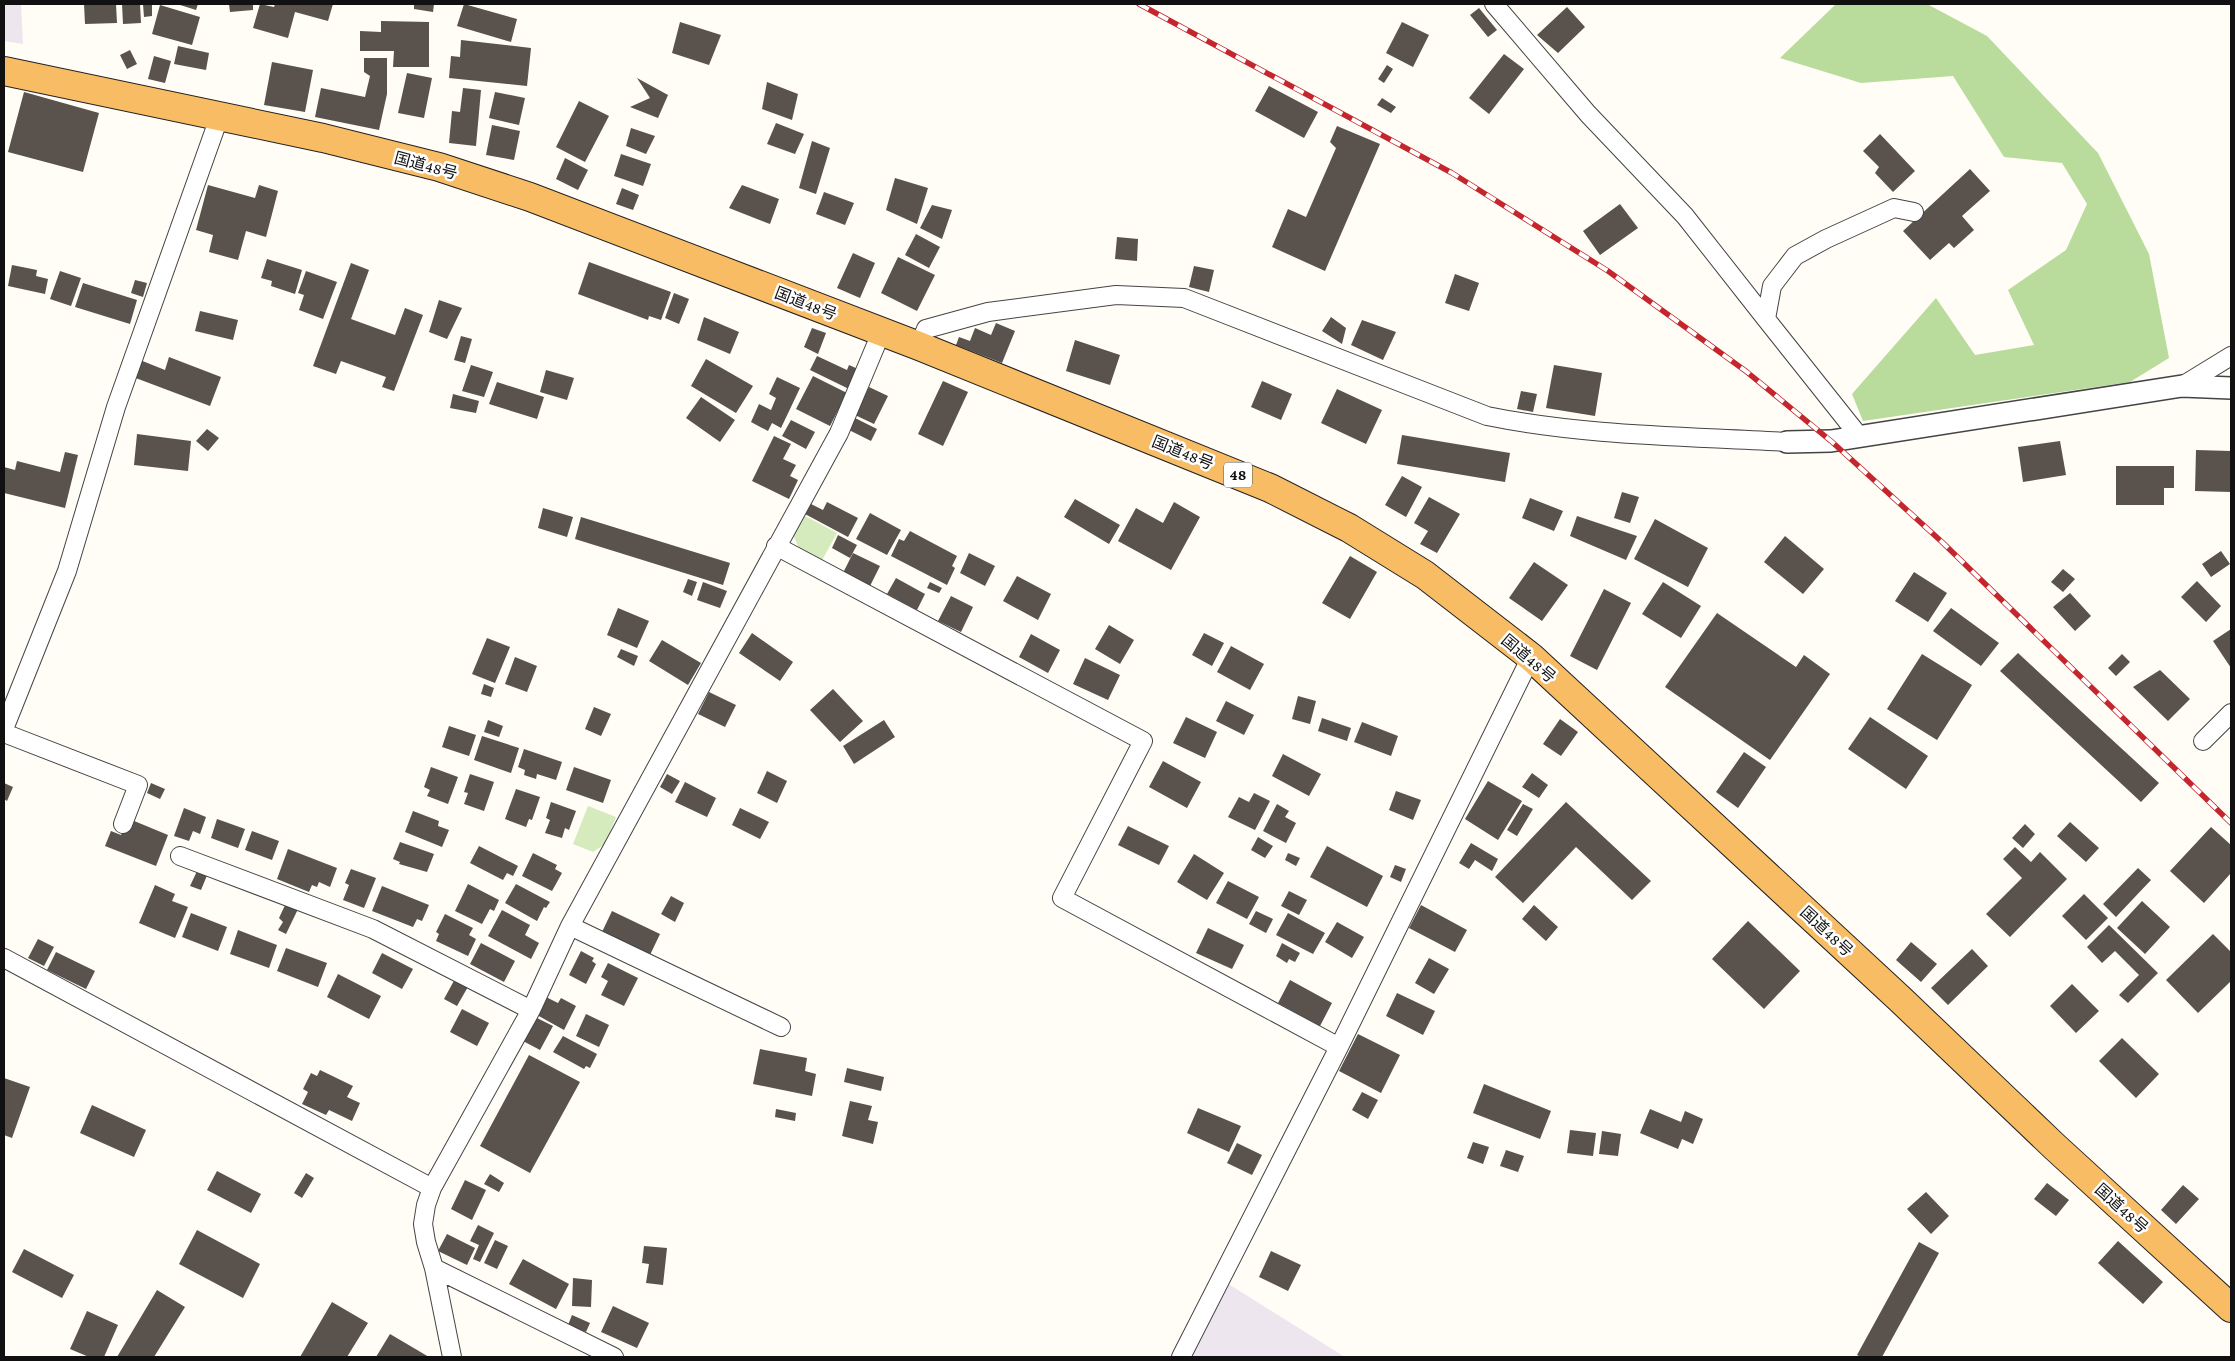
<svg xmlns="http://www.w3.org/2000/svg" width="2235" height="1361" font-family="'Crimson Pro','Noto Sans JP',serif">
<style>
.industrial{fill:#eee6ef}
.green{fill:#d5ebbd}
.forest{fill:#b9dc9c}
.building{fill:#5a524d}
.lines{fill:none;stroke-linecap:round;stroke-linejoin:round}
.minor-casing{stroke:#444;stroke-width:20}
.tertiary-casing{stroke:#444;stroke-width:24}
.trunk-casing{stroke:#222;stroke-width:30}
.minor{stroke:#fff;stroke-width:18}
.tertiary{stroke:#fff;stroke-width:21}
.trunk{stroke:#f7bc64;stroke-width:28}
.rail-casing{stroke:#c4262e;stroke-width:5.5}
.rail{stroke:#fff;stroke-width:4;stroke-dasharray:11;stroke-linecap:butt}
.labels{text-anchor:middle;stroke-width:5;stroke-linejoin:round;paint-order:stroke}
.shield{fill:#fff;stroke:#585858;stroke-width:1}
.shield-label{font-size:15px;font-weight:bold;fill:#111}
.street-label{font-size:16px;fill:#111;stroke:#fff}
</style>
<rect width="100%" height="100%" fill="#fffdf5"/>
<path class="industrial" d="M4,4H21L23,44L4,41Z
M1227,1283L1345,1357H1190Z"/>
<path class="green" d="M803,515L837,533L820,564L801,553L793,535Z
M588,806L616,817L605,844L593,852L573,844Z"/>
<path class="forest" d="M1836,4H1927L1987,36L2098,153L2149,254L2169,358L2130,382L1863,421L1852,394L1936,298L1975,355L2034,345L2008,290L2066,250L2087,204L2062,163L2004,157L1953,76L1861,83L1780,58Z"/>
<path class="building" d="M84,4H116L117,23L85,24Z
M122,4H140L141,23L123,24Z
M143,4H152V16L144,17Z
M177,4H198L196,10Z
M229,4H253V10L230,12Z
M260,4L274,7L275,4H333L328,21L295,12L288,38L253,28Z
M414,4H434L433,12L414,9Z
M464,4L517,19L511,42L457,26Z
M160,5L200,17L192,45L152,34Z
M1567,7L1585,27L1558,53L1537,35Z
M1479,8L1497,30L1488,37L1470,15Z
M381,21L429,22V67H393L394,51H360V31L381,32Z
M680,22L721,35L709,65L672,53Z
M1402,22L1429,35L1413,67L1386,53Z
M461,40L531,48L527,86L449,78L451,56L460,57Z
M178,46L209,53L206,70L174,64Z
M130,50L137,64L127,69L120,55Z
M1504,54L1524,69L1489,114L1469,98Z
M154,56L171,61L165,83L148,79Z
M364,58H387V94L379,130L315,117L321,88L365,97L370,76L364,72Z
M272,62L313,70L305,112L264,105Z
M1387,65L1393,69L1384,83L1378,79Z
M407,73L432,78L424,118L398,113Z
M637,78L668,95L658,118L630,107L650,98Z
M767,82L798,94L792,120L762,109Z
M1269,86L1318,112L1304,138L1255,111Z
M463,88L481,90L476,146L449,143L452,111L460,112Z
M24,92L99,113L83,172L8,152Z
M495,92L525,98L519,125L489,118Z
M1382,98L1396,107L1391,113L1377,105Z
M579,101L609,116L585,162L556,147Z
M776,123L804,134L795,154L767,144Z
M492,125L520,131L514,160L486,155Z
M1337,126L1380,144L1325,271L1272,247L1288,209L1306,217L1336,148L1330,142Z
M631,128L655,136L646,154L626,146Z
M1880,134L1915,171L1893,192L1875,173L1879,167L1863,151Z
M812,141L830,148L816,194L799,188Z
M621,154L651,164L643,186L614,176Z
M565,158L588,170L578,190L556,179Z
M1970,169L1990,191L1962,216L1974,230L1954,248L1949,243L1930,260L1903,231Z
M895,178L928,188L917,224L886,210Z
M208,185L255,198L259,185L278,191L266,237L246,231L238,260L209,252L213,235L196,230Z
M742,185L779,199L770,224L729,208Z
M622,188L639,195L633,210L616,204Z
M824,192L854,203L845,225L816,214Z
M1620,204L1638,228L1600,255L1583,231Z
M932,205L952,210L942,239L920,228Z
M916,234L940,247L929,268L905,255Z
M1117,237L1138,239L1137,261L1115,259Z
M853,253L875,263L860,298L837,288Z
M898,257L935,275L917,311L881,293Z
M267,259L302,270L295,294L271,286L272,281L261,278Z
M589,262L671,292L661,320L649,316L648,320L578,294Z
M351,263L369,270L351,319L395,335L405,308L423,315L394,391L382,387L386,377L341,361L336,374L313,366Z
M12,265L37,270L36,276L48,279L45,294L8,286Z
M1194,266L1214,270L1209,292L1189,287Z
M60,271L81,278L71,306L50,299Z
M306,271L337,282L323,319L299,310L304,295L298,293Z
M1455,274L1479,283L1469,311L1445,303Z
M135,280L147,283L143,297L131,293Z
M83,283L137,300L130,324L75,307Z
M674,293L689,299L679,324L665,318Z
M439,300L462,308L447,339L429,332Z
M200,311L238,320L233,340L195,331Z
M704,317L739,332L730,354L697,340Z
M1331,317L1346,328L1342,344L1322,331Z
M1362,320L1396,332L1383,360L1351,345Z
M996,323L1015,331L1002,363L956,345L959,337L970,341L975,328L991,335Z
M812,328L826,333L818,354L804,347Z
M461,336L472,339L465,363L454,360Z
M1075,340L1120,355L1110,385L1066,371Z
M817,356L847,370L849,365L858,369L849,389L810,370Z
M169,357L221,377L210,406L133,377L140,360L165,370Z
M706,359L753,386L736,413L691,386Z
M471,365L493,372L484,397L462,391Z
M1554,365L1602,373L1595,416L1546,408Z
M546,370L574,378L567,400L540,392Z
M813,376L847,393L830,426L796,409Z
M777,377L800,388L781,428L772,423L768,431L751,422L759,404L771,410L776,398L769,394Z
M943,381L968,392L943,446L918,434Z
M1262,381L1292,394L1281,420L1251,407Z
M497,382L544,397L537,419L489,404Z
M869,387L888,396L874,424L855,415Z
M1337,389L1382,410L1366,444L1321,423Z
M1521,391L1537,394L1533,412L1517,409Z
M453,394L479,401L476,413L450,408Z
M701,397L735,420L720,442L686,418Z
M855,418L877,429L871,441L849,430Z
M791,420L815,432L806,449L782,436Z
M207,429L219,438L208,451L196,441Z
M137,434L191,441L188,471L134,465Z
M1402,435L1510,453L1505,482L1397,464Z
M774,436L791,444L783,459L796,465L790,476L798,480L789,499L752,481Z
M2060,441L2066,475L2023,482L2018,447Z
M2196,450L2231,451V492L2195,491Z
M65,452L78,455L65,508L4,493V467L15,470L17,461L60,472Z
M2116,466H2174V488H2164V505H2116Z
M1402,476L1422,487L1406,517L1385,505Z
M1622,492L1639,497L1630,523L1614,518Z
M1429,497L1460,514L1437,553L1420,544L1428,531L1414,523Z
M1530,498L1563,511L1554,531L1522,518Z
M1075,499L1120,525L1109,544L1064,517Z
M827,502L858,518L848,537L805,514L811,504L823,510Z
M1174,502L1200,517L1171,570L1118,541L1136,508L1163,523Z
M543,508L573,517L567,537L538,528Z
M870,513L901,530L887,555L856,539Z
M1577,516L1637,536L1626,560L1570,536Z
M581,517L730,563L723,585L575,539Z
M1655,519L1708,548L1688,587L1634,559Z
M910,531L957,556L952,566L955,568L947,585L891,556L899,539L904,541Z
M838,535L857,545L850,558L832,548Z
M1785,536L1824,569L1803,594L1764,562Z
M2221,551L2230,564L2211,577L2202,564Z
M853,553L880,566L870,586L843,573Z
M969,553L995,566L985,586L960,573Z
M1350,556L1377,572L1350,619L1322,603Z
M1534,562L1568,585L1542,621L1509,598Z
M2063,569L2075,579L2063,592L2051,582Z
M1914,572L1947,593L1928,622L1895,601Z
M1017,576L1051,594L1038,620L1003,601Z
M896,578L925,594L917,610L887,594Z
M688,579L697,582L692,596L683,592Z
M2197,581L2221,606L2206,622L2181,597Z
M703,582L727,591L720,608L697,600Z
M930,582L942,588L939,593L927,588Z
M1663,582L1701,606L1681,638L1642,614Z
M1604,589L1631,603L1597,670L1570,656Z
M2070,593L2091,616L2075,631L2053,607Z
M951,596L973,607L961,632L938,621Z
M618,608L649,621L637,648L607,635Z
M1951,608L1999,643L1981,666L1933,631Z
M1717,613L1796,667L1804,655L1830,674L1770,760L1665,687Z
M1109,625L1134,640L1120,664L1095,649Z
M2231,629V668L2213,641Z
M752,633L793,662L780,681L739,653Z
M1204,633L1224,643L1212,666L1192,655Z
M1031,634L1060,650L1048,673L1019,657Z
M487,638L510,647L495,683L472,674Z
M662,640L701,663L688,685L649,661Z
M1231,646L1264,664L1250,690L1217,672Z
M621,649L638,656L634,666L617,657Z
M2018,653L2159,783L2141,802L2000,671Z
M1922,654L1972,685L1937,740L1887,709Z
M2122,654L2130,662L2116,676L2108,668Z
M515,657L537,666L527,692L505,684Z
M1085,658L1120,675L1108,700L1073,684Z
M2160,670L2190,699L2168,721L2133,687Z
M484,684L494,688L491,697L481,694Z
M833,689L863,721L840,742L810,710Z
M709,692L736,705L725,727L698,714Z
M1298,696L1316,701L1310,724L1292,719Z
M1226,701L1254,715L1244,735L1216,721Z
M594,707L611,714L601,736L585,729Z
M1186,717L1217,732L1205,758L1173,743Z
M1870,717L1928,756L1906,789L1848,749Z
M1322,718L1351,728L1347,741L1318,731Z
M1560,719L1578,732L1561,756L1543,744Z
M488,720L503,726L499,737L484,732Z
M884,720L895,737L854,764L843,746Z
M1362,722L1398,736L1391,756L1354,742Z
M449,726L476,735L469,756L442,747Z
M482,736L519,748L511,773L474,760Z
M524,749L562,762L556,780L537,774L536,779L524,775L525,770L518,767Z
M1744,752L1766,767L1738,808L1716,792Z
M1283,754L1321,774L1309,796L1272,776Z
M1163,761L1201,782L1187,808L1149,787Z
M431,767L458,777L448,804L427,796L430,790L424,787Z
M574,767L611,780L603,803L566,790Z
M767,771L787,781L777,803L757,793Z
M1532,773L1548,785L1539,798L1522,787Z
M470,774L494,782L484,811L464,804L468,793L464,792Z
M667,774L680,781L672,794L660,787Z
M1488,781L1522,801L1498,840L1465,819Z
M685,782L716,798L707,817L675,802Z
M4,783L13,787L7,801L4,799Z
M151,783L165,789L160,799L147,793Z
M516,789L540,797L532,820L529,819L526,827L505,819Z
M1396,791L1421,800L1413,820L1389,810Z
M1254,793L1270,801L1255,830L1228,817L1239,797L1249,802Z
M551,802L576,811L569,830L565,828L562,838L545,833L550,820L546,818Z
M1566,802L1651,881L1632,900L1576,847L1523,903L1495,877Z
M1277,804L1289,811L1285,817L1296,823L1286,843L1263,831Z
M1523,804L1533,809L1517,836L1507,830Z
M184,808L206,817L200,834L193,831L189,841L174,836Z
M740,808L769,822L760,839L732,825Z
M413,811L439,821L438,826L449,830L442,847L405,832Z
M127,818L168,835L156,866L105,846L111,831L121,835Z
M217,819L245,829L238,848L211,838Z
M2070,822L2099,848L2086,862L2057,836Z
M2025,824L2035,834L2023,848L2012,838Z
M1128,826L1169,846L1159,865L1118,845Z
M2211,827L2231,845V873L2204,903L2170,871Z
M252,831L279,841L272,860L245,850Z
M1258,837L1273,846L1265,858L1251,850Z
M400,842L434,854L427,872L399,864L400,862L393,859Z
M1471,843L1498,859L1492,871L1475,860L1469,869L1459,863Z
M479,846L518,866L513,876L507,873L503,880L470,863Z
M1327,846L1383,876L1367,907L1310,877Z
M2015,847L2031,862L2040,852L2067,879L2010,937L1986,914L2022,878L2003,859Z
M288,849L337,868L330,887L319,882L317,887L312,885L309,892L277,879Z
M533,853L557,865L555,869L562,873L552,891L522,876Z
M1288,853L1300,858L1296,866L1285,860Z
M1194,854L1224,873L1207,900L1177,882Z
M1395,865L1406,869L1401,882L1390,877Z
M2138,868L2151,880L2116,917L2103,904Z
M198,869L208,873L201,890L190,886Z
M351,869L376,878L364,908L343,900L349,885L345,883Z
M1228,881L1259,897L1247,919L1216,903Z
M468,884L499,900L494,911L490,909L482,924L455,911Z
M516,884L550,902L546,908L544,907L537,921L505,903Z
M155,885L175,894L172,901L188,907L175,938L139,923Z
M382,886L429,905L422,921L417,919L413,927L372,911Z
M1289,891L1307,900L1299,915L1281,906Z
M2084,894L2108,918L2086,940L2062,916Z
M671,896L684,903L675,922L661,914Z
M287,901L299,907L286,934L278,930L283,922L279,918Z
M2142,901L2170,927L2145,954L2117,928Z
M1421,905L1467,930L1455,952L1409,928Z
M1534,905L1558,927L1546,941L1522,919Z
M502,910L530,925L525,935L539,943L531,959L488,936Z
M612,911L660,934L650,955L602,932Z
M1256,911L1273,919L1266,933L1249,924Z
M191,913L227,927L218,951L182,937Z
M1288,913L1325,933L1313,954L1276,935Z
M445,914L473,928L469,935L476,939L468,956L436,941L439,934L436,932Z
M1748,921L1800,971L1764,1009L1712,959Z
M1337,922L1364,937L1352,958L1325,942Z
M2109,925L2158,973L2128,1003L2119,995L2139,975L2115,951L2102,963L2087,947Z
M1208,928L1244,945L1232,969L1196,953Z
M238,930L277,945L269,968L230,954Z
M2213,934L2231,952V981L2198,1013L2166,980Z
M38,939L54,947L44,966L28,958Z
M1911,942L1937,964L1921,982L1896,960Z
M481,943L515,961L504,982L470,964Z
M1282,943L1300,953L1295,962L1289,959L1287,963L1276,956Z
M286,948L327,963L318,987L277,971Z
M1972,949L1988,966L1948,1005L1931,988Z
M581,951L594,958L592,961L596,964L586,984L569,975Z
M56,952L95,971L86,989L47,970Z
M382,953L413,969L402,989L372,973Z
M1429,958L1449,969L1434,994L1415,983Z
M608,963L638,978L624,1006L601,995L608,981L601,977Z
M338,974L381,996L369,1019L327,997Z
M456,977L469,985L457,1006L444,999Z
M1290,980L1332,1003L1320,1026L1278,1003Z
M2072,984L2099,1011L2076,1033L2050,1006Z
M1397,993L1435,1011L1423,1035L1386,1016Z
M546,997L558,1003L561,998L576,1006L564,1030L537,1015Z
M462,1009L489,1023L477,1046L450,1032Z
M586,1014L609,1025L599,1047L576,1036Z
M535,1017L553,1026L540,1050L523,1041Z
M1358,1034L1400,1055L1381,1093L1339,1071Z
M563,1036L597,1054L590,1068L586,1066L584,1069L553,1052Z
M2122,1038L2159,1074L2136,1098L2099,1061Z
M760,1049L807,1058L805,1071L816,1074L812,1096L753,1084Z
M529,1055L580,1082L530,1173L480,1146Z
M847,1068L884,1077L881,1091L844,1082Z
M320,1070L353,1086L347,1097L360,1103L352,1121L329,1110L326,1115L302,1104L308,1092L303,1089L311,1073L317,1076Z
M4,1078L30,1087L12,1138L4,1135Z
M1484,1084L1551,1111L1540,1139L1473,1113Z
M1362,1092L1378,1100L1368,1119L1352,1110Z
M850,1101L872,1106L868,1120L878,1122L873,1144L842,1136Z
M92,1105L146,1130L134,1157L80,1133Z
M1198,1108L1241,1126L1229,1152L1187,1133Z
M776,1109L796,1113L795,1121L775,1117Z
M1650,1109L1681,1122L1685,1111L1703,1119L1693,1144L1682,1139L1678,1149L1640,1133Z
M1570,1130L1596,1133L1593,1156L1567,1153Z
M1602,1131L1621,1134L1618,1156L1599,1154Z
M1473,1142L1489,1147L1483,1164L1467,1158Z
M1237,1143L1262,1155L1252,1175L1227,1163Z
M1506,1150L1524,1156L1518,1172L1500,1166Z
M217,1171L261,1194L251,1213L207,1190Z
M306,1173L314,1178L302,1198L294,1193Z
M490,1174L504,1183L499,1192L484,1184Z
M465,1180L486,1190L472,1220L451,1209Z
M2047,1183L2069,1200L2056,1216L2034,1199Z
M2183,1185L2199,1199L2176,1224L2161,1210Z
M1926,1192L1949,1216L1931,1234L1907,1209Z
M478,1225L494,1233L480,1262L473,1259L479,1245L470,1241Z
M197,1230L260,1264L243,1298L179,1264Z
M447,1234L475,1248L467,1265L438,1251Z
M495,1240L508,1246L497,1269L484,1263Z
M2118,1241L2163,1282L2143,1304L2098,1263Z
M1919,1242L1939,1253L1882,1357H1861L1857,1355Z
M644,1246L667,1248L663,1285L646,1283L649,1264L642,1263Z
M24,1249L74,1275L62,1298L12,1272Z
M1271,1251L1301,1265L1288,1291L1259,1277Z
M523,1259L569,1284L556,1309L509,1284Z
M573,1278L592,1280L591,1307L572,1306Z
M157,1290L185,1307L154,1357H117Z
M332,1302L368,1323L347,1357H300Z
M613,1306L649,1323L637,1348L601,1332Z
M87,1311L118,1325L104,1357H89L70,1349Z
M572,1315L590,1323L586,1332L568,1325Z
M390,1334L429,1357H376Z"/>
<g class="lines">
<g class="minor-casing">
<path id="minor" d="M1494,4L1588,114L1685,216L1766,319
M919,346L926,329L988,312L1116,295L1184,298L1487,416C1585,436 1687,436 1787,442
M2182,386L2231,356
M1859,436L1766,319L1772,286L1795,256L1826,239L1894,208L1914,212
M776,546L1143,741L1062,898L1339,1047
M4,729L67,571L116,407L220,115
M4,733L138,785L123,824
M2203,741L2231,713
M180,856L373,929L531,1010
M570,926L781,1027
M4,958L432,1188
M434,1268L614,1357
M452,1357L434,1268L426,1242L423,1224L426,1205L432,1188L531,1010L570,926L839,433L881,333
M1181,1357L1339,1047L1531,657"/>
</g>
<g class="tertiary-casing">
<path id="tertiary" d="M1787,442L1831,441L2182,386L2231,388"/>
</g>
<g class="trunk-casing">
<path id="trunk" d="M4,71L323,138L439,167L530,197L919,346L1270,488L1349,528L1425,575L1531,657L1900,999L2055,1147L2231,1308"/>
</g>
<use href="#minor" class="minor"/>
<use href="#tertiary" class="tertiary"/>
<use href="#trunk" class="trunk"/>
<g class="rail-casing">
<path id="rail" d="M1139,4L1452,173L1608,271L1747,372L1831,441L1942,542L2231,823"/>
</g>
<use href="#rail" class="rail"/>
</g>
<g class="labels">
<rect class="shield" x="1224" y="462.5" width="28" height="25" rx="4"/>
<g class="shield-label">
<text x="1238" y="480">48</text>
</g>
<g class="street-label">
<text transform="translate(426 165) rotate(15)" y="6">国道48号</text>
<text transform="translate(806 303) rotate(21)" y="6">国道48号</text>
<text transform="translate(1183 452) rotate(22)" y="6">国道48号</text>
<text transform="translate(1529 658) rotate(40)" y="6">国道48号</text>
<text transform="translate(1827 931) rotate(43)" y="6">国道48号</text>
<text transform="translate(2122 1208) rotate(42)" y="6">国道48号</text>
</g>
</g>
<rect width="2235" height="1361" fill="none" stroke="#111111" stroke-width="10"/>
</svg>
